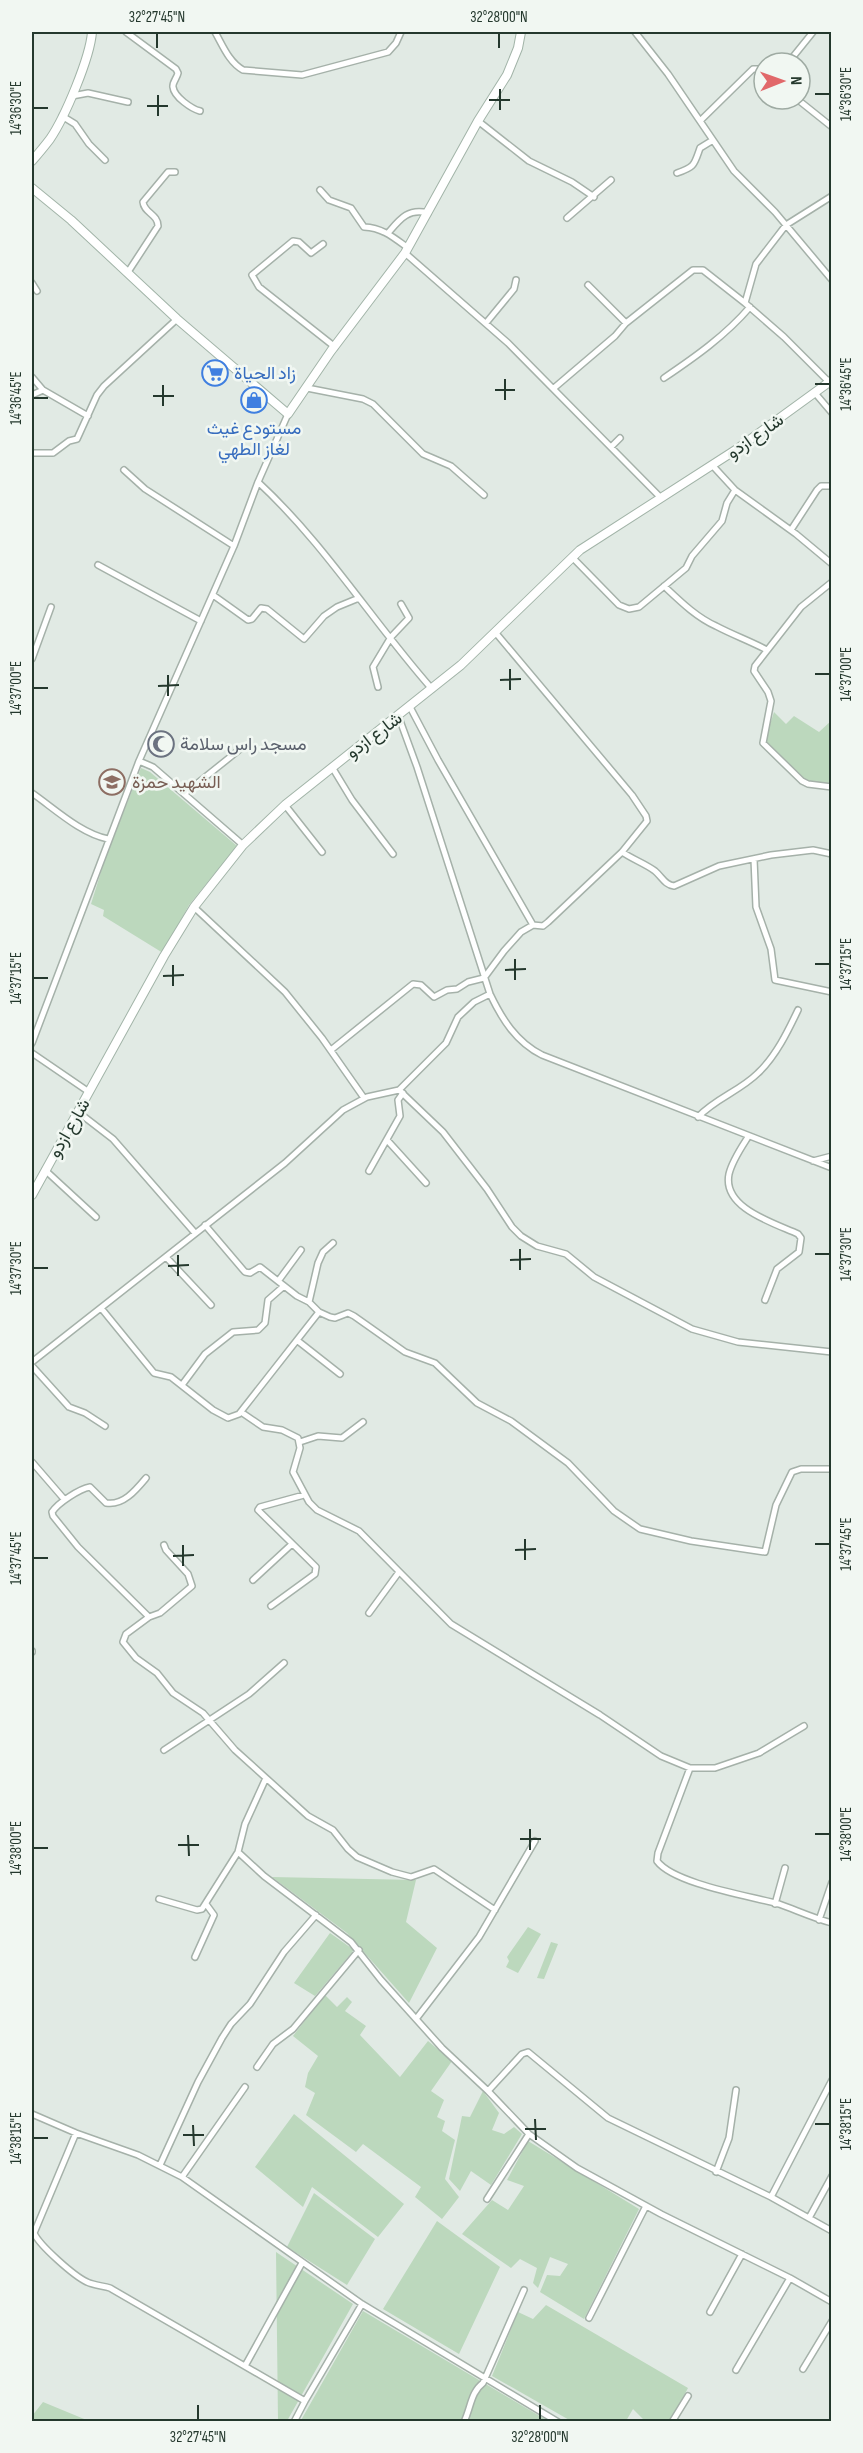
<svg xmlns="http://www.w3.org/2000/svg" width="863" height="2453" font-family="'Sofia Sans Condensed',Vazirmatn,sans-serif">
<style>
.green{fill:#bcd8bd}
.lines{fill:none;stroke-linecap:round;stroke-linejoin:round}
.street-casing{stroke:#a5b1a9;stroke-width:8}
.secondary-casing{stroke:#a2b4a8;stroke-width:10}
.street{stroke:#fff;stroke-width:5}
.secondary{stroke:#fff;stroke-width:8}
.ticks{fill:none;stroke:#24382d;stroke-width:2}
.labels{text-anchor:middle;stroke-width:5;stroke-linejoin:round;paint-order:stroke}
.shop-label{font-size:18px;fill:#366cbe;stroke:#f1f7f2;text-anchor:start}
.street-label{font-size:18px;fill:#24382d;stroke:#f1f7f2}
.worship-label{font-size:18px;fill:#5b616d;stroke:#f1f7f2;text-anchor:start}
.education-label{font-size:18px;fill:#785e54;stroke:#f1f7f2;text-anchor:start}
.neatline{fill:none;stroke:#24382d;stroke-width:2}
.ticks-label{font-size:15px;text-anchor:middle;fill:#24382d}
</style>
<rect width="100%" height="100%" fill="#e1eae4"/>
<path class="green" d="M774,712L786,724L794,716L819,732L831,721V785L807,781L765,740Z
M141,768L150,772L237,846L189,905L163,953L103,916L104,910L91,904L105,859Z
M272,1877L416,1880L406,1922L437,1948L409,2003L347,1933Z
M528,1927L541,1934L518,1973L506,1967L509,1961L507,1957Z
M330,1933L354,1950L315,1996L294,1983Z
M551,1942L558,1944L544,1979L537,1978Z
M325,1995L337,2007L347,1997L352,2002L345,2011L366,2026L360,2035L400,2077L428,2041L452,2061L431,2091L444,2100L437,2117L445,2121L442,2131L455,2140L445,2179L459,2197L442,2219L415,2197L421,2187L363,2144L356,2152L306,2115L315,2093L305,2087L308,2073L318,2056L293,2036Z
M483,2091L499,2113L492,2130L504,2134L514,2127L522,2134L491,2185L471,2171L460,2191L449,2179L462,2116L470,2117Z
M294,2114L404,2204L378,2237L312,2187L303,2207L255,2167Z
M528,2141L639,2209L584,2319L540,2292L547,2275L560,2276L568,2264L550,2257L538,2288L533,2283L537,2268L520,2259L511,2268L462,2234L492,2200L508,2210L524,2186L507,2180Z
M314,2193L375,2239L347,2285L287,2247Z
M437,2221L500,2267L459,2354L383,2309Z
M276,2252L353,2304L287,2421H278Z
M546,2305L688,2388L671,2421H645L633,2409L626,2421H571L492,2376L518,2312L533,2319Z
M363,2311L548,2421L300,2422Z
M43,2402L89,2421H32V2416Z"/>
<g class="lines">
<g class="street-casing">
<path id="street" d="M126,32L176,69L178,73C177,78 172,83 173,87C174,97 192,109 200,111
M215,32C223,46 229,62 243,70L302,75L388,52L396,43L401,32
M635,32L668,74L734,171L775,212L832,280
M788,63L813,32
M72,96L88,93L128,102
M797,99L832,127
M62,116L75,124L89,144L105,160
M478,121L529,161L572,182L594,197
M700,121L753,69H760L764,72
M677,173C695,167 694,165 700,148L713,140
M320,190L329,200L351,208L364,227C383,228 393,237 408,248
M567,218L611,180
M388,233C400,219 408,208 428,213
M323,244L311,253L299,242L293,241L252,275L259,287L335,347
M405,253L508,343L661,498
M128,272L158,226C158,214 144,213 143,202L168,172H175
M32,283L37,291
M588,285L626,323
M486,323L514,289L516,280
M32,377L43,390L88,416
M664,378C695,357 725,336 750,307
M829,382L784,337L745,303L756,264L786,225L832,196
M307,388L363,399L373,404L423,454L451,466L484,495
M554,388L615,336L626,323L693,270H703L745,303
M815,393L832,413
M32,395L43,390
M611,447L620,438
M32,453H53L69,441L77,439L97,395L104,386L177,319
M712,465L735,490L796,534L832,564
M124,470L145,489L234,546
M258,482C325,544 372,621 432,689
M791,530L817,490L821,486H832
M572,557L619,605L629,609L639,607L686,568L692,556L722,521L727,503L735,490
M98,565L201,621
M832,582L801,607L755,666L754,671L768,692L771,701L763,743L802,781L808,784L832,787
M664,586C680,601 696,617 716,626C733,635 750,641 767,650
M213,595L248,620L252,619L261,608L267,609L304,639L324,616L337,607L359,598
M32,659L51,607
M378,687L373,667L391,637L409,618L401,604
M410,707L438,760L533,925
M398,715L417,767L490,994C502,1019 516,1042 542,1055L832,1168
M139,761L153,767L243,845
M332,767L352,800L393,854
M32,793C55,809 80,833 108,839
M184,794L239,750
M285,805L322,852
M622,852C632,859 646,864 655,871C662,877 665,885 674,886L719,866L771,855L813,850L832,854
M754,859L756,907L771,949L775,980L832,992
M194,907L285,992L322,1038L364,1098
M32,1043L139,761L234,546L258,482L288,414
M331,1050L413,984L421,985L434,997L447,990L457,989L468,982L484,978L504,951L521,932L533,925L543,926L548,922L622,852L647,821L646,816L632,795L495,632
M32,1053L89,1092
M399,1090L443,1132L487,1189L512,1227L521,1236L537,1246L566,1254L594,1277L692,1329L738,1342L832,1352
M78,1112L113,1139L195,1233
M698,1117C716,1098 740,1091 758,1073C776,1056 788,1031 798,1010
M748,1137C741,1148 732,1161 729,1174C722,1208 774,1223 798,1234L801,1238L799,1252L777,1269L765,1300
M387,1140L426,1183
M813,1161L832,1156
M45,1170L96,1217
M369,1171L400,1116L398,1100L403,1093
M205,1225L245,1272L250,1273L260,1267L297,1296L309,1302
M333,1243L323,1252L318,1263L309,1302L319,1312L330,1317L335,1318L348,1313L354,1316L405,1352L435,1363L477,1403L511,1421L568,1463L614,1511L640,1529L691,1541L765,1552L776,1505L792,1472L801,1469H832
M166,1257L211,1305
M279,1280L301,1250
M101,1308L154,1373L171,1377L213,1410L228,1418L239,1414L319,1312
M298,1341L340,1374
M32,1362L285,1163L343,1110L367,1097L399,1090L446,1043L458,1017L474,1002L490,994
M32,1366L69,1407L85,1413L105,1426
M182,1385L205,1354L233,1332L258,1330L265,1323L268,1300L284,1286
M241,1412L263,1427L282,1430L298,1438L300,1448L293,1472L309,1502L317,1510L359,1531L451,1624L600,1715L661,1756L690,1768H715L759,1753L804,1726
M300,1442L318,1436L342,1438L363,1422
M32,1462L64,1499
M146,1478C136,1490 123,1506 106,1503L90,1487C79,1489 58,1503 52,1512L53,1516L78,1547L149,1617L126,1634L123,1642L136,1658L157,1673L173,1693L203,1713L235,1750L266,1778L245,1824L238,1852L264,1876L351,1942L381,1980L442,2048L488,2091L529,2134L577,2168L661,2214L790,2278L832,2302
M253,1580L292,1544
M271,1606L315,1574L316,1567L258,1510L260,1507L304,1495
M369,1613L399,1572
M149,1617L160,1613L192,1586L188,1574L166,1550L164,1545
M32,1651V1652
M164,1750L249,1694L284,1663
M690,1768L658,1853L657,1861C674,1884 750,1896 779,1904C796,1910 813,1918 832,1923
M266,1778L308,1816L333,1830L348,1849L357,1857L392,1872L411,1877L434,1869L495,1910
M159,1899L197,1910L202,1909L238,1852
M775,1904L785,1868
M819,1920L832,1882
M195,1957L214,1915L206,1904
M416,2019L479,1937L535,1841
M257,2067L273,2044L293,2029L359,1950
M488,2091L522,2054L528,2052L608,2118L771,2197L832,2231
M32,2114L76,2133L138,2155L182,2177L362,2304L558,2422
M76,2133L34,2233C39,2245 74,2276 87,2282C93,2285 103,2286 110,2288L305,2401L362,2304
M160,2165L198,2082L222,2038L231,2024L250,2004L284,1952L316,1915
M716,2172L729,2138L736,2090
M182,2177L245,2087
M771,2197L832,2080
M487,2199L529,2134
M809,2218L832,2176
M710,2312L742,2254
M589,2318L646,2206
M245,2366L302,2263
M803,2369L832,2321
M736,2370L790,2278
M294,2422L305,2401
M464,2422C471,2407 471,2392 483,2383L524,2290
M672,2422L688,2396"/>
</g>
<g class="secondary-casing">
<path id="secondary" d="M32,161C38,154 44,147 50,139C65,117 90,58 92,32
M32,188L71,220L177,319L288,414L331,351L405,253L478,121L507,75L518,48L521,32
M32,1195L164,956L194,907L243,845L285,805L461,665L580,550L737,449L832,380"/>
</g>
<use href="#street" class="street"/>
<use href="#secondary" class="secondary"/>
</g>
<path class="ticks" d="M157,33V48M499,33V48M500,89V110M815,94H830M158,95V116M489,100H510M147,106H168M33,108H48M505,379V400M815,384H830M163,385V406M495,390H515M153,396H174M33,398H48M510,669V690M815,674H830M168,675V696M500,680L521,679M158,686L179,685M33,688H48M515,959V980M815,964H830M173,965V986M505,970L526,969M163,976L184,975M33,978H48M520,1249V1270M815,1254H830M178,1255V1276M510,1260L531,1259M168,1266L189,1265M33,1268H48M525,1539V1560M815,1544H830M183,1545V1566M515,1550L536,1549M173,1556L194,1555M33,1558H48M530,1829V1850M815,1834H830M188,1835L189,1856M520,1839H541M178,1845H199M33,1848H48M535,2119L536,2140M815,2124H830M193,2125L194,2146M525,2129H546M183,2135H204M33,2138H48M198,2405V2420M540,2405V2420"/>
<defs>
<g id="supermarket-ring" transform="scale(1.35)"><circle r="9.5" fill="#f1f7f2" stroke="#3f7fe0" stroke-width="1.5"/><path d="M-6-5.5h2.5l.6 2H6L4.5 2H-2.5L-4.4-4H-6ZM-1.5 3.2a1.3 1.3 0 1 0 .1 0ZM3 3.2a1.3 1.3 0 1 0 .1 0Z" fill="#3f7fe0"/></g>
<g id="shop-ring" transform="scale(1.35)"><circle r="9.5" fill="#f1f7f2" stroke="#3f7fe0" stroke-width="1.5"/><path d="M-5-2.5h2.3a2.7 3.5 0 0 1 5.4 0H5L5.5 6h-11ZM-1.5-2.5h3a1.5 2.3 0 0 0-3 0Z" fill="#3f7fe0"/></g>
<g id="mosque-ring" transform="scale(1.35)"><circle r="9.5" fill="#f1f7f2" stroke="#6b7280" stroke-width="1.5"/><path d="M3.5-4.9A6 6 0 1 0 3.5 4.9A5 5 0 1 1 3.5-4.9Z" fill="#6b7280"/></g>
<g id="school-ring" transform="scale(1.35)"><circle r="9.5" fill="#f1f7f2" stroke="#8d6e63" stroke-width="1.5"/><path d="M0-5L7-2L0 1L-7-2ZM-4 1L0 2.5L4 1V4Q0 6-4 4Z" fill="#8d6e63"/></g>
</defs>
<g fill-rule="evenodd">
<use href="#supermarket-ring" x="215" y="373"/>
<use href="#shop-ring" x="254" y="400"/>
<use href="#mosque-ring" x="161" y="744"/>
<use href="#school-ring" x="112" y="782"/>
</g>
<g class="labels">
<g class="shop-label">
<text x="234" y="379">زاد الحياة</text>
<text x="254" y="434" text-anchor="middle">مستودع غيث<tspan x="254" dy="21">لغاز الطهي</tspan></text>
</g>
<g class="street-label">
<text transform="translate(755 436) rotate(-35)" y="6">شارع ازدو</text>
<text transform="translate(374 735) rotate(-37)" y="6">شارع ازدو</text>
<text transform="translate(69 1128) rotate(-60)" y="6">شارع ازدو</text>
</g>
<g class="worship-label">
<text x="180" y="750">مسجد راس سلامة</text>
</g>
<g class="education-label">
<text x="132" y="788">الشهيد حمزة</text>
</g>
</g>
<rect width="863" height="2453" fill="none" stroke="#f1f7f2" stroke-width="66"/>
<g transform="translate(782 81) rotate(89)"><circle r="28" fill="#f1f7f2" stroke="#9faba3" stroke-width="1.5"/>
<path d="M0-4.5L10 22L0 15L-10 22Z" fill="#e1686a"/>
<text y="-9" font-size="16" font-weight="bold" text-anchor="middle" fill="#24382d">N</text>
</g>
<rect x="33" y="33" width="797" height="2387" class="neatline"/>
<g class="ticks-label">
<text x="157" y="22">32°27'45"N</text>
<text x="499" y="22">32°28'00"N</text>
<text transform="translate(846 94) rotate(-90)" y="5">14°36'30"E</text>
<text transform="translate(16 108) rotate(-90)" y="5">14°36'30"E</text>
<text transform="translate(846 384) rotate(-90)" y="5">14°36'45"E</text>
<text transform="translate(16 398) rotate(-90)" y="5">14°36'45"E</text>
<text transform="translate(846 674) rotate(-90)" y="5">14°37'00"E</text>
<text transform="translate(16 688) rotate(-90)" y="5">14°37'00"E</text>
<text transform="translate(846 964) rotate(-90)" y="5">14°37'15"E</text>
<text transform="translate(16 978) rotate(-90)" y="5">14°37'15"E</text>
<text transform="translate(846 1254) rotate(-90)" y="5">14°37'30"E</text>
<text transform="translate(16 1268) rotate(-90)" y="5">14°37'30"E</text>
<text transform="translate(846 1544) rotate(-90)" y="5">14°37'45"E</text>
<text transform="translate(16 1558) rotate(-90)" y="5">14°37'45"E</text>
<text transform="translate(846 1834) rotate(-90)" y="5">14°38'00"E</text>
<text transform="translate(16 1848) rotate(-90)" y="5">14°38'00"E</text>
<text transform="translate(846 2124) rotate(-90)" y="5">14°38'15"E</text>
<text transform="translate(16 2138) rotate(-90)" y="5">14°38'15"E</text>
<text x="198" y="2442">32°27'45"N</text>
<text x="540" y="2442">32°28'00"N</text>
</g>
</svg>
